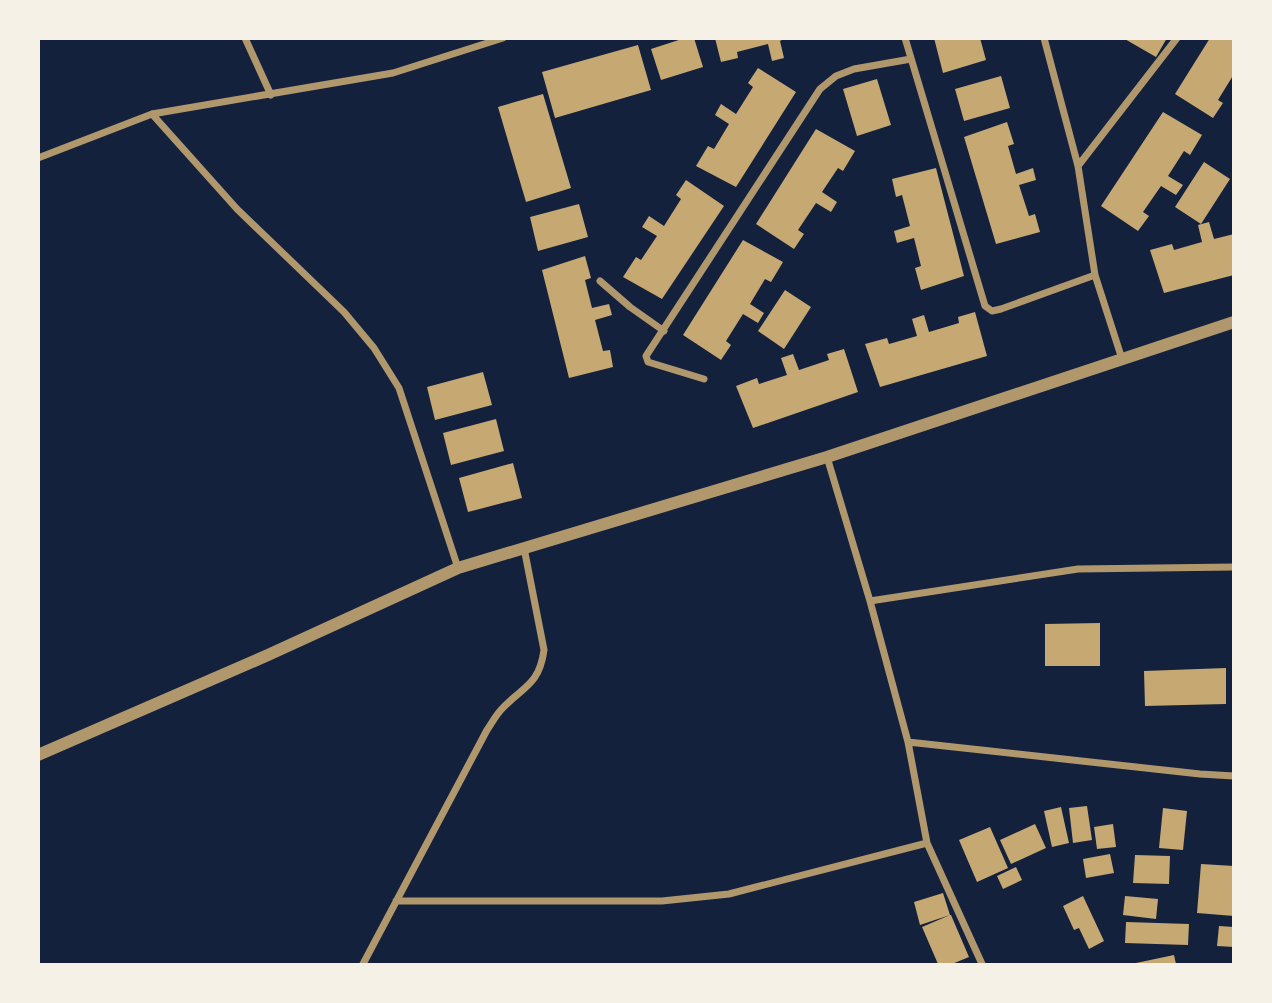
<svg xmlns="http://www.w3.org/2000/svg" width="1272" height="1003" font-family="Rubik,sans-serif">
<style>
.building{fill:#c6a872}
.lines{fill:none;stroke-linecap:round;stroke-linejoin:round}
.minor{stroke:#b1986c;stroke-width:7}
.tertiary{stroke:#b1986c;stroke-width:12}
</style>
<rect width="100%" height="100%" fill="#14213d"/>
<path class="building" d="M685,38H694L703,67L661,80L651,49Z
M715,38H785L780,41L784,58L772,61L768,44L737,52L738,58L721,62Z
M934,38H980L986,60L943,73Z
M1123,38H1167L1156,57Z
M1210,38H1234V74L1218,100L1223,103L1213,118L1175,94Z
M638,45L651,90L555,118L542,72Z
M758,68L796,92L736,187L696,166L708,146L714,149L729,124L715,115L721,104L736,114L753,87L748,83Z
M1001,76L1010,108L964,121L955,89Z
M877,79L891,125L857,136L843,89Z
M543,94L571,188L526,202L498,107Z
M1163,112L1202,135L1190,155L1184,151L1168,176L1183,185L1176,195L1161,186L1143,212L1149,216L1138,231L1101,206Z
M1007,122L1014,144L1008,146L1016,174L1033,168L1036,180L1019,185L1029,216L1035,214L1040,232L996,244L964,137Z
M816,129L855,151L843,171L838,168L822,192L837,202L831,212L816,203L798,230L804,234L794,249L756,224Z
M1204,162L1230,179L1201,224L1175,207Z
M936,168L964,276L921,290L915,268L921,266L914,238L897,243L894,231L910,226L902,195L896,197L892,179Z
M686,180L724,206L662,299L623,277L636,257L641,260L657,236L642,227L649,216L664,226L681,199L676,195Z
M579,204L588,237L538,251L530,217Z
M1209,222L1214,239L1234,234V275L1164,293L1150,250L1172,244L1174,250L1202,242L1198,225Z
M743,240L783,262L771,282L765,279L750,304L764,313L758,323L743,314L726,341L731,345L721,360L683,335Z
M585,256L591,278L585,280L592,308L609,304L612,315L595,320L603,351L610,350L613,367L569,378L542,270Z
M785,290L811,307L784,349L758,331Z
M975,312L987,356L880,387L865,344L887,338L889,344L917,336L912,319L924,315L929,332L959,323L958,317Z
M844,349L858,392L753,428L736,386L757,378L759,384L787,375L781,358L793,354L799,370L829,360L827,354Z
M483,372L492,405L435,420L427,387Z
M496,419L504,451L451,465L443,433Z
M513,463L522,498L468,512L459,478Z
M1100,623V666H1045V624Z
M1226,668V704L1145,706L1144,671Z
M1087,806L1092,840L1073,843L1069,808Z
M1061,807L1069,843L1052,847L1044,811Z
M1163,808L1187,811L1183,850L1159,848Z
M1035,824L1046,848L1011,864L1000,840Z
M1113,824L1116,847L1097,849L1094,827Z
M990,827L1008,868L977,882L959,840Z
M1110,854L1114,873L1086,878L1083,859Z
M1135,855L1170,856L1169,884L1133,883Z
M1201,864L1234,866V916L1197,913Z
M1016,867L1022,880L1003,889L997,876Z
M943,893L950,915L920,925L914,902Z
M1083,896L1104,941L1089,949L1079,928L1074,930L1063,906Z
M1125,896L1158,899L1156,919L1123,915Z
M950,915H951L969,957L952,964H938L922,927Z
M1126,922L1189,924L1188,945L1125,943Z
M1219,926L1234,927V947L1217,946Z
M1174,955L1176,964H1137L1136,963Z"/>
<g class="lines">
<path class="minor" d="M245,38L271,95
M905,38L985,306L992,311L1001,309L1095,275
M1044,38L1078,166L1095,275L1122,359
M152,114L237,209L344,312L374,348L399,388L458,568
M38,158L152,114L393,73L503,38
M1078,166L1177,38
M600,281L630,307L664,331
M704,379L648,362L646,356L820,89L836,76L854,69L911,59
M827,457L870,601L908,742L927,843L982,964
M870,601L1078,569L1234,567
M908,742L1200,774L1234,776
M396,901H662L729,894L927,843
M363,964L487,730C491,724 495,717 500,711C521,687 539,687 544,650L524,548"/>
<path class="tertiary" d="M38,755L268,655L458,568L827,457L1234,322"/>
</g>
<rect width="1272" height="1003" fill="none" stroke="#f6f1e7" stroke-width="80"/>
</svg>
